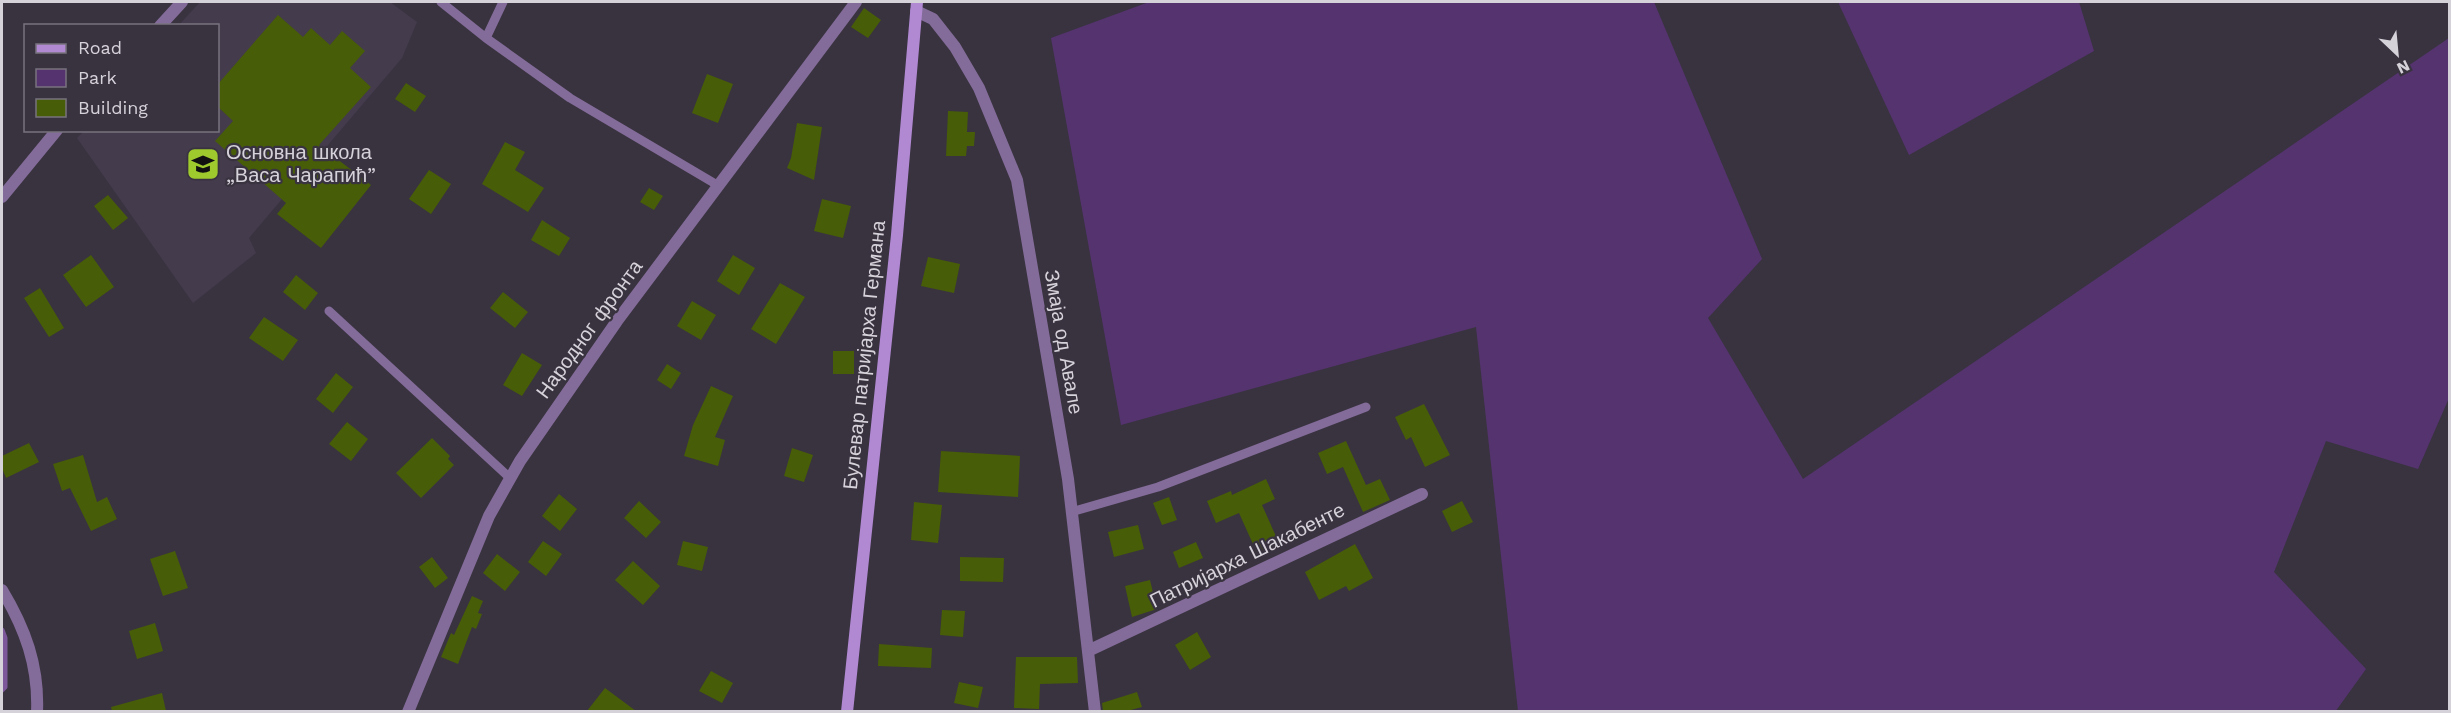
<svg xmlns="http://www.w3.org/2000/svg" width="2451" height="713" font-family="'Work Sans',sans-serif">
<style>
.built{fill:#443b4d}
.green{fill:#55336f}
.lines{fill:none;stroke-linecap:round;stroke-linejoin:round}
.stream{stroke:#7c589a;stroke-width:5}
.building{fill:#475d07}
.lane{stroke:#846c9a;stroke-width:9}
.street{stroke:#846c9a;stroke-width:12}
.secondary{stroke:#b189d3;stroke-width:12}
.labels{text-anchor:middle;stroke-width:4.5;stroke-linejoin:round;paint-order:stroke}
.poi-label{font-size:20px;fill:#d6d2da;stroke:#393340;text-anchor:start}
.street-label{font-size:20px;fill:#d6d2da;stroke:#393340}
</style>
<rect width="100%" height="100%" fill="#393340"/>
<path class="built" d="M200,2H390L417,22L402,58L249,238L256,253L193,303L77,138L84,131L218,130V26L179,25Z"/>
<path class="green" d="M1149,2H1654L1762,259L1708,318L1803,479L2449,38V398L2418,469L2326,441L2274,572L2366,669L2335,712L1518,711L1476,327L1121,425L1051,38Z
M1838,2H2079L2094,51L1909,155Z"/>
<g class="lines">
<path class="stream" d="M2,630L5,638V687L2,690"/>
</g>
<path class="building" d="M864,8L881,20L868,38L851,27Z
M278,15L303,37L311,28L330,45L342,31L365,51L350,68L371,87L319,145L371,185L321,248L277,214L286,203L215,141L233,121L218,107V84Z
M707,74L733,84L718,123L692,113Z
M406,83L426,96L415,112L395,99Z
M948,111L968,112L967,132H975L974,146H967L966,156H946Z
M797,123L822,127L814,180L787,168L791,158Z
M505,142L525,152L515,170L544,188L528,212L482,184Z
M429,170L451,184L431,214L409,199Z
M649,188L663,196L654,210L640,202Z
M108,195L128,218L113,230L94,206Z
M822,199L851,206L843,238L814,231Z
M542,220L570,238L559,256L531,240Z
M91,255L114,287L86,307L63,275Z
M733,255L755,268L739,295L717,281Z
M928,257L960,264L954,293L921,286Z
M296,275L318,293L305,310L283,292Z
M780,283L805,297L776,344L751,329Z
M40,288L64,328L49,337L24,298Z
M503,292L528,312L515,328L490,308Z
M692,301L716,315L701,340L677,326Z
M264,317L298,340L283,361L249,338Z
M833,351H854V374H833Z
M522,353L542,365L522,396L503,385Z
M667,364L681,373L671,389L657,380Z
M336,373L353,387L333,413L316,399Z
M711,386L733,396L715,437L725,440L718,466L684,456L693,425Z
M1424,404L1450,455L1425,467L1411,437L1406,440L1395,417Z
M347,422L368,439L351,461L329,444Z
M432,438L450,456L448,459L454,465L421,498L396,473Z
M1346,441L1366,485L1380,479L1390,500L1363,512L1343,467L1327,474L1318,453Z
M29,443L39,462L6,478L2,468V456Z
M792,448L813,455L804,482L784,476Z
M941,451L1020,456L1018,497L938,492Z
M83,455L97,502L107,497L117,519L91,531L70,488L62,491L53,464Z
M1266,479L1275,499L1262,505L1279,543L1257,553L1239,513L1216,523L1207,501L1231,491L1232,495Z
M559,494L577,509L560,531L542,516Z
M1169,497L1177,520L1162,525L1153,503Z
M639,501L661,522L646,538L624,518Z
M1462,501L1473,522L1452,532L1442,511Z
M914,502L942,505L938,543L911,540Z
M1138,525L1144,549L1114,557L1108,532Z
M543,541L562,554L546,576L528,562Z
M683,541L708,547L702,571L677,565Z
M1196,542L1203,558L1179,568L1173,552Z
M1355,544L1373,578L1349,591L1346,586L1319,600L1305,572Z
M175,551L188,588L163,596L150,559Z
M497,554L520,572L505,591L483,573Z
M432,557L448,578L435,588L419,567Z
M960,557L1004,558L1003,582L960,581Z
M633,561L660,586L643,605L615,580Z
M1150,580L1157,609L1132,617L1125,586Z
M472,596L483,601L478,613L482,614L476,629L472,627L458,664L441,657L451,633L454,635Z
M942,610L965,611L963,637L940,635Z
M155,623L163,651L137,659L129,631Z
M1197,632L1211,657L1190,670L1175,645Z
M879,644L932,648L931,668L878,666Z
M1016,657H1077L1078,683L1040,684L1039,709L1014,708Z
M711,671L733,683L722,703L699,691Z
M959,682L983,687L978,708L954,703Z
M605,688L636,711H587Z
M1137,692L1142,707L1127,711H1103L1102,703Z
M162,693L166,711H112L111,707Z"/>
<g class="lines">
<path class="lane" d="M441,2L486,38L570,98L719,186
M486,38L503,2
M329,311L510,478
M1071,512L1158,487L1366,407"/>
<path class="street" d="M916,11L933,19L955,47L979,88L1017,180L1068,479L1095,712
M160,26L182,2
M2,197L57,130
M2,590C25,628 39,666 37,712
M1090,650L1422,494
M408,712L489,516L520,461L617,321L856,2"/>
<path class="secondary" d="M847,712L897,235L917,2"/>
</g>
<defs>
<g id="school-square" transform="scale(1.725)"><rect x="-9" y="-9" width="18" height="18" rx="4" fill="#9fca2d" stroke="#393340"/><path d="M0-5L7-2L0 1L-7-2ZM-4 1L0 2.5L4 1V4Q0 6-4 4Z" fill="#111"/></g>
</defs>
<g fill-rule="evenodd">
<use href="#school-square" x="203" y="164"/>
</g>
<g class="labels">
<g class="poi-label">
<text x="226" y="159">Основна школа<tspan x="226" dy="23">„Васа Чарапић”</tspan></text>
</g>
<g class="street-label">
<text transform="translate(589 329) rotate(-54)" y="7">Народног фронта</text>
<text transform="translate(1064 342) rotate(80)" y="7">Змаја од Авале</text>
<text transform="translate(864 355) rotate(-84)" y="7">Булевар патријарха Германа</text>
<text transform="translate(1247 555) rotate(-26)" y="7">Патријарха Шакабенте</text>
</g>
</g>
<rect width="2451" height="713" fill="none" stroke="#d6d2da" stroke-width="6"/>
<rect x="24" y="24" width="195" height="108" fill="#393340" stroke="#78737e" stroke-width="1.5"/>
<rect x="36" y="44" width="30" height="9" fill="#b189d3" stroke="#78737e" stroke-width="1.5"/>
<text x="78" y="54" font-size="18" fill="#d6d2da">Road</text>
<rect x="36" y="69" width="30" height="18" fill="#55336f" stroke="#78737e" stroke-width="1.5"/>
<text x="78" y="84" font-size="18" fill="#d6d2da">Park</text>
<rect x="36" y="99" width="30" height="18" fill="#475d07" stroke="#78737e" stroke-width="1.5"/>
<text x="78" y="114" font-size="18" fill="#d6d2da">Building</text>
<g transform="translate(2397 54) rotate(154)" stroke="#393340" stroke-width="4.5" paint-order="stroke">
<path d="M0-4.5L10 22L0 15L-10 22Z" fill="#d6d2da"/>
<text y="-9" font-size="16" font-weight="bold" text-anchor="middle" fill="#d6d2da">N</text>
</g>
</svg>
